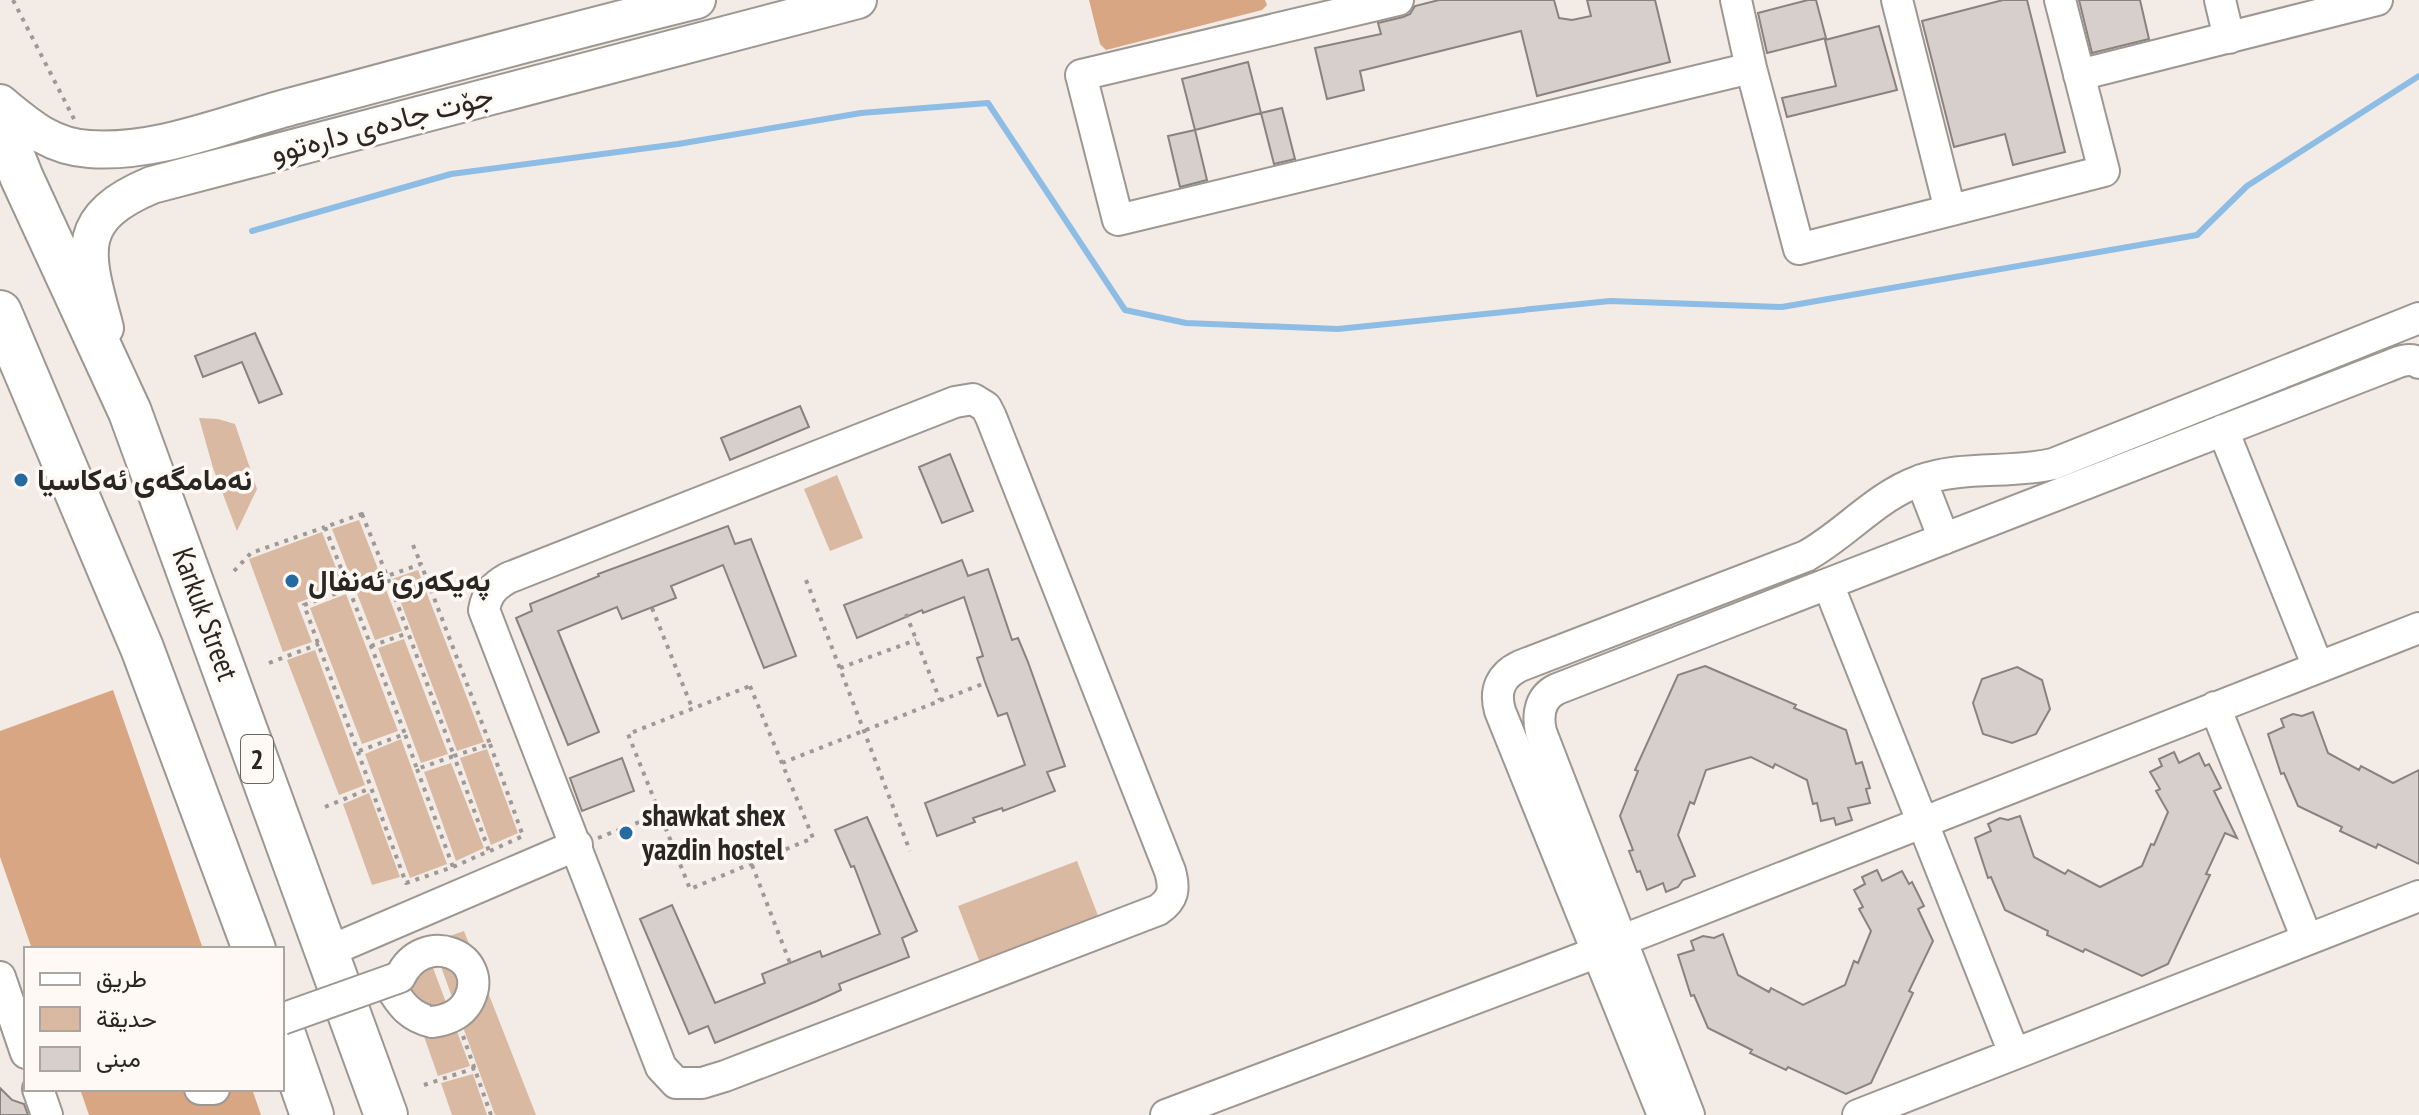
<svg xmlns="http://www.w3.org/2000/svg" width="2419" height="1115" font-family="'PT Sans Narrow',Vazirmatn,sans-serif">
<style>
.green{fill:#dab9a2}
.forest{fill:#d9a684}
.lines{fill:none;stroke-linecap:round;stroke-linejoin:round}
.stream{stroke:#8dbce4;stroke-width:6}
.building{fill:#d7cfcb;stroke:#89827e;stroke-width:2}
.minor-casing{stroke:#9d9792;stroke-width:34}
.major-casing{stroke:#9d9792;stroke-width:40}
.highway-casing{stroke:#9d9792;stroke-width:46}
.path{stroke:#9f9996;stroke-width:4;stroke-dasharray:4 6;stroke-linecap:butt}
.minor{stroke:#fff;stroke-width:30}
.major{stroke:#fff;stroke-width:36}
.highway{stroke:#fff;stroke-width:42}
.minor-bridge-casing{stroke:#9d9792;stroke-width:34;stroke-linecap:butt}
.minor-bridge{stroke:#fff;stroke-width:30}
.poi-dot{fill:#256b9f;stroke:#fff9f5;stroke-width:3}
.labels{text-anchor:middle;stroke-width:7;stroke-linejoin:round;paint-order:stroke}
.shield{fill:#fff9f5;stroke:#696563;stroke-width:2}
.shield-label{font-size:28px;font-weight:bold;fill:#292624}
.street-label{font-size:30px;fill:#292624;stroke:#fff9f5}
.poi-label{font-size:30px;font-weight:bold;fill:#292624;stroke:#fff9f5;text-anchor:start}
</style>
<rect width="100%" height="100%" fill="#f3ebe6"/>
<path class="green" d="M199,418L218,419L235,424L257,489L237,531L213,468Z
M837,475L863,538L830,551L804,489Z
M359,520L402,631L375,640L332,529Z
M322,532L343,586L297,603L312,642L283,652L249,559Z
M418,570L484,742L457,751L392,579Z
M346,594L398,731L362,744L310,608Z
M404,639L448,754L421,763L378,648Z
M315,650L365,785L339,795L287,660Z
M401,739L447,864L410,878L365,754Z
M487,749L518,833L491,845L460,758Z
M451,763L484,848L456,861L424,772Z
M369,793L400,877L372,885L343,804Z
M1077,861L1099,918L980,963L958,906Z
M464,931L536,1115H495L432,942Z
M427,952L470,1066L438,1076L398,963Z
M473,1074L487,1115H452L441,1083Z"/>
<path class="forest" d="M1089,0H1265L1267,5L1262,10L1106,50L1100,44Z
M113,690L203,949H32L0,857V731Z
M80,1089H252L261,1115H89Z"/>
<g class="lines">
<path class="stream" d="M252,231L451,174L678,144L861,113L988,103L1125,310L1186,323L1338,329L1610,301L1782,307L2197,235L2247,186L2419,76"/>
</g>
<path class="building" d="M1439,0H1554L1559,18L1572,20L1591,16L1587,0H1655L1670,62L1537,96L1521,31L1360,71L1364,90L1327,99L1315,48L1381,34L1378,23L1403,17L1410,14L1415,6Z
M1808,0H1816L1826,38L1767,53L1758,13Z
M2003,0H2027L2065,152L2013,165L2005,134L1954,147L1922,21Z
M2079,0H2140L2149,39L2092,53Z
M1879,26L1897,90L1787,117L1782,98L1836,86L1825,40Z
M1248,62L1261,113L1195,130L1182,79Z
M1282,108L1295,159L1274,164L1261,113Z
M1195,130L1207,180L1180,187L1168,136Z
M255,333L282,394L259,403L242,362L203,377L195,356Z
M800,406L809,427L730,460L721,438Z
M950,454L973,511L942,523L919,467Z
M728,526L735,544L751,539L796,656L764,668L723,565L671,586L676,598L622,619L617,607L558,631L599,732L568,745L516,618L532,611L530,604L599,576L598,574Z
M962,560L968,576L988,569L1012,640L1018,638L1028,662L1065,766L1047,772L1055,791L1003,811L1002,808L973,818L975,822L937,836L925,803L1025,765L1007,713L998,716L985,682L977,658L983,656L964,597L923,613L922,610L857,638L844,605Z
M1705,666L1796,705L1794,708L1846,730L1856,764L1862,762L1870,788L1866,789L1870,803L1848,808L1852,820L1836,825L1834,818L1821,821L1817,803L1813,804L1807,780L1775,764L1773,768L1751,757L1706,770L1694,804L1690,802L1678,835L1695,876L1683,880L1678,887L1666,892L1663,883L1647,890L1640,871L1637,872L1629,851L1633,850L1620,816L1638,771L1635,770L1678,675Z
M2017,667L2042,680L2050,709L2036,734L2012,743L1983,734L1973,703L1982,679Z
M2313,712L2328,753L2359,770L2361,766L2393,783L2419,770V864L2378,844L2376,848L2340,831L2342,827L2298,806L2284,773L2281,774L2268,734L2284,727L2281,719L2293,714L2302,716Z
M2174,752L2179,763L2199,753L2205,766L2209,764L2221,788L2214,791L2237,838L2225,833L2206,874L2210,875L2168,964L2142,976L2085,949L2083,952L2047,935L2048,931L2005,910L1991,877L1988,878L1975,838L1991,831L1988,824L2000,818L2008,820L2020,816L2034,857L2065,874L2068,870L2100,887L2142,866L2151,844L2154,845L2168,812L2156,791L2160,789L2150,772L2162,766L2159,759Z
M622,758L634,791L582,811L570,778Z
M867,817L917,931L902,938L909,957L839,984L841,990L817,1001L715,1043L708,1026L689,1034L640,919L672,905L715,1003L765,983L762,974L820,951L822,957L880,934L854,866L851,867L835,830Z
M1877,870L1882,881L1902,871L1909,884L1912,882L1924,906L1918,909L1933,941L1909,991L1913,993L1871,1083L1846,1094L1788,1067L1786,1070L1750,1053L1752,1050L1708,1028L1694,995L1691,996L1678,955L1694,950L1691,941L1703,936L1714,938L1723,934L1738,975L1769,992L1771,988L1803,1005L1845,985L1854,961L1858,963L1871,931L1859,909L1863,907L1854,890L1865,884L1862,877Z
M0,1088L12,1100L24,1104L28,1115H0Z"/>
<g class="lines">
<g class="minor-casing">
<path id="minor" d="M1398,0L1081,75L1118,220L1751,68
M1736,0L1751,68L1799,249L2104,171L2060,0
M1897,0L1950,210
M2220,0L2229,38
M2079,75L2377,0
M973,399L986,407L991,417L1170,871C1175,889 1174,899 1158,910L725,1076L702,1083H676L661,1067L484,610C487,593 494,586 508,578L955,402Z
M2223,430L2318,667
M1921,480L1944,539
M1828,584L2014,1053
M2215,707L2307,939
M1623,940L2419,628
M327,952L577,845
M0,977L26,1053
M391,988C402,1006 411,1017 432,1022
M38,1089L47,1115
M200,1089H214
M1166,1115L1598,952
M1663,1115L1500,711C1494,690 1501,675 1520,666L1806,556C1846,534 1875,497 1919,481C1962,465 2009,474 2053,464L2419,318
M1689,1115L1541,732C1537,714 1540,697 1557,689L2386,367C2396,363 2409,356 2419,363
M1858,1115L2419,896"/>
</g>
<g class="major-casing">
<path id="major" d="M0,103C28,126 51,147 89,149C159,154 230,122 297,105C430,69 563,33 697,0
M105,328C86,256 70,219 152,185L858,0"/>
</g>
<g class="highway-casing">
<path id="highway" d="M0,123L22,178L130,412L386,1115
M0,312L142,648L254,949
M282,1029L312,1115"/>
</g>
<path class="path" d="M13,0L74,119
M362,514L387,576L421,564L490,744L454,756L489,851L453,867L406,883L304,605L349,589L325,527Z
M413,545L421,564
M234,571L251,553L325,527
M806,580L910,851
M349,589L405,734
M652,608L693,710
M906,614L940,700
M371,646L408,633
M269,663L319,644
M840,668L916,640
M750,686L813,838L690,889L628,734Z
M490,744L523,836L490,851
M359,751L405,734L417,769L454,756L387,576
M782,763L985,683
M417,769L453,867
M325,807L371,788
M598,838L660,814
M752,865L790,963
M463,1036L491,1115
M424,1085L475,1068"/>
<use href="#minor" class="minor"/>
<use href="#major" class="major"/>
<use href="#highway" class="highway"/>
<g class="minor-bridge-casing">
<path id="minor-bridge" d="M282,1019L400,977C423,928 491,955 469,1000C461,1015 448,1020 432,1022"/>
</g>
<use href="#minor-bridge" class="minor-bridge"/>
</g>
<g class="poi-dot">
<circle cx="21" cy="480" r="8"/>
<circle cx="292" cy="581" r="8"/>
<circle cx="626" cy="833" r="8"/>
</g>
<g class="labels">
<rect class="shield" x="241" y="735" width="32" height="48" rx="6"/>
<g class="shield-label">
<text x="257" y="769">2</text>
</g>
<g class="street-label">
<text transform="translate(382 124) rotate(-15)" y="10">جۆت جادەی دارەتوو</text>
<text transform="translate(205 614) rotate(70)" y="10">Karkuk Street</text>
</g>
<g class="poi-label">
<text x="37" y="490">نەمامگەی ئەکاسیا</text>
<text x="308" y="591">پەیکەری ئەنفال</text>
<text x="642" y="826">shawkat shex<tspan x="642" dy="34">yazdin hostel</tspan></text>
</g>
</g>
<rect x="24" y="947" width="260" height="144" fill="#fff9f5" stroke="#a9a5a1" stroke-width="2"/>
<rect x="40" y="973" width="40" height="12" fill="#ffffff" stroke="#a9a5a1" stroke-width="2"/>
<text x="96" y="987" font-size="24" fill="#292624">طريق</text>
<rect x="40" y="1007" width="40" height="24" fill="#dab9a2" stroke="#a9a5a1" stroke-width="2"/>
<text x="96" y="1027" font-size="24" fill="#292624">حديقة</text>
<rect x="40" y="1047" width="40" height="24" fill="#d7cfcb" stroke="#a9a5a1" stroke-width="2"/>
<text x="96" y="1067" font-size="24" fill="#292624">مبنى</text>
</svg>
